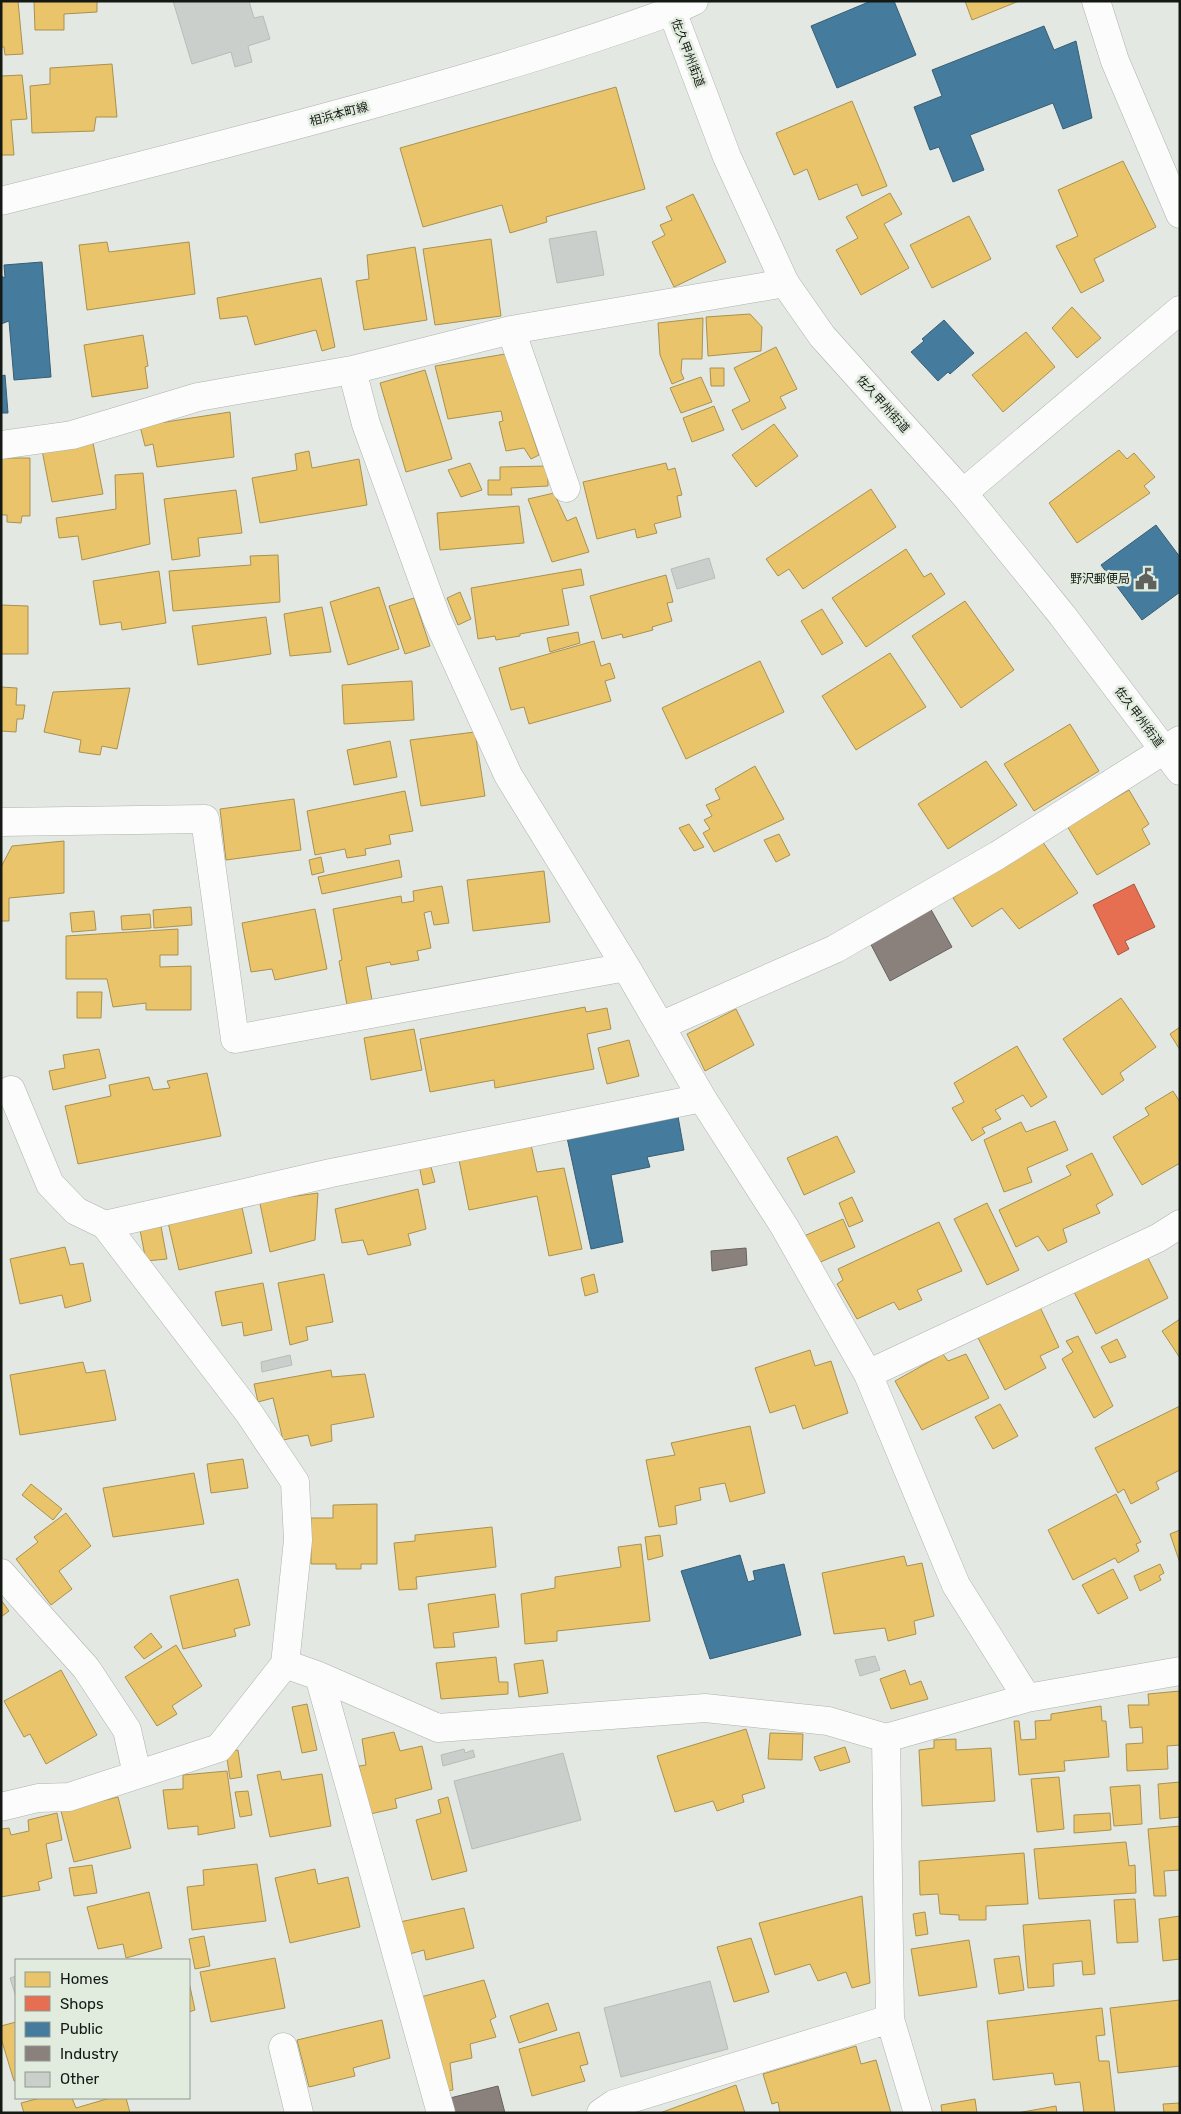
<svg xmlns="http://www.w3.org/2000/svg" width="1181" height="2114" font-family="Rubik,'Noto Sans JP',sans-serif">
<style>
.homes{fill:#e9c46a;stroke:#a99150}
.shops{fill:#e76f51;stroke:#a8553f}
.public{fill:#457b9d;stroke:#375e74}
.industry{fill:#8a817c;stroke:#67625d}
.building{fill:#cacfcb;stroke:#b7bcb8}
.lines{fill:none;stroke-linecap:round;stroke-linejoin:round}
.minor-casing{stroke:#aeb2ad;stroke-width:29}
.secondary-casing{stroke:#aeb2ad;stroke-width:29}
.trunk-casing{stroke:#aeb2ad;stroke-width:29}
.minor{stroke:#fbfcfb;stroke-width:28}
.secondary{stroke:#fbfcfb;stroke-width:28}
.trunk{stroke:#fbfcfb;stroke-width:28}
.labels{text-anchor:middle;stroke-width:5;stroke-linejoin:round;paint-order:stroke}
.street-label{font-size:12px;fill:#151914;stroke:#e1ecdf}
.poi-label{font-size:12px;fill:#151914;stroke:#e1ecdf;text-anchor:end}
</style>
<rect width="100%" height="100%" fill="#e3e9e2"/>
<path class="homes" d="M1,1H18L23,54L5,55L4,47H1Z
M34,1H97V12L64,14V30H35Z
M965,1H1019L972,20Z
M112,64L117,117H96L94,131L32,133L30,86L50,84V68Z
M22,75L27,119L11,120L14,155H1V76Z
M616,87L645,189L546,217L547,222L510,233L502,205L423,227L400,148Z
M852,101L887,186L862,196L857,184L819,200L807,169L794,175L776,133Z
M1123,161L1156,227L1094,259L1104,281L1081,293L1056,246L1078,236L1058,190Z
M890,193L902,214L884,224L909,268L861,295L836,250L858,238L846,217Z
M693,194L726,262L674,287L652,242L665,235L660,225L672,220L666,207Z
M969,216L991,259L932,288L910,245Z
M491,239L501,316L435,325L423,249Z
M107,242L109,252L189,242L195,294L87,310L79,245Z
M415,247L427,320L364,330L356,281L369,279L367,255Z
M321,278L335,347L322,351L316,330L255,345L247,316L220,319L217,298Z
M1072,307L1101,338L1077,358L1052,328Z
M750,314L762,327L761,351L708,356L706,317Z
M703,318L702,359H682L681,372L684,379L672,384L660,355L658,323Z
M1026,332L1055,367L1003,412L972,375Z
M143,335L148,366L145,367L148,388L92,397L84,345Z
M776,347L797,389L780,397L786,408L742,430L732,410L750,401L734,368Z
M505,354L539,455L531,459L524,448L506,451L499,422L503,421L501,411L448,419L435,366Z
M710,368H724V386H711Z
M425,370L452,459L406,472L380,383Z
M701,377L712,402L681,413L670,388Z
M714,406L724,430L692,442L683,418Z
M230,412L234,457L157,467L153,444L145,446L140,426Z
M774,424L798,456L756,487L732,455Z
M93,443L103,494L52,502L42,450Z
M1119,450L1127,459L1134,453L1155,477L1144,486L1150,493L1077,543L1049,503Z
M309,451L312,468L359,459L367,505L260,523L252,478L297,470L295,454Z
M1,458H30V516H22L21,523L7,522V515H1Z
M470,463L482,490L461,497L448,470Z
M666,463L668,470L675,468L682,495L677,496L681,517L654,524L657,533L637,538L635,529L597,539L583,482Z
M548,466V486L511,488L512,495H488V480H500V467Z
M143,473L150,544L82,560L78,536L59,538L56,518L116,509L115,475Z
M871,489L896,527L803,589L789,569L778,576L766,559Z
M236,490L242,533L198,538L200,556L172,560L164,499Z
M554,493L567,521L576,517L589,552L552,562L528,499Z
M519,506L524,543L440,550L437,513Z
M906,549L924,577L931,573L945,594L866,647L832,598Z
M278,555L280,602L173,611L169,571L251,565L250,556Z
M581,569L584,585L562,589L569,625L520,634V636L496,640L495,636L478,639L471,588Z
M159,571L166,623L122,630L121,622L100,625L93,581Z
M666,575L673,602L667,603L672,621L652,627L653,630L623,638L622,634L602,639L590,596Z
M379,587L399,649L348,665L330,602Z
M460,592L471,619L458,625L447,598Z
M414,598L430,646L405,654L389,606Z
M965,601L1014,670L961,708L912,636Z
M1,605L28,606V654H1Z
M322,607L331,652L290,656L284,614Z
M822,609L843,643L822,655L801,621Z
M266,617L271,654L198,665L192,626Z
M578,632L580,643L550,652L547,638Z
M594,641L601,666L610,663L615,678L605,681L611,701L529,724L524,707L511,710L499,668Z
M890,653L926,707L856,750L822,696Z
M760,661L784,712L686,759L662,708Z
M412,681L414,720L344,724L342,685Z
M1,687L17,688L16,705H25L23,719H17L16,732L1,731Z
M130,688L117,749L102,746L100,755L79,752L81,740L44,732L53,692Z
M1070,724L1099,771L1034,811L1004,764Z
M475,732L485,796L421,806L410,740Z
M390,741L397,777L354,785L347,750Z
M986,761L1017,805L948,849L918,804Z
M755,766L784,819L714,852L703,833L710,829L704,820L712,816L706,805L720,799L715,789Z
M1129,790L1149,824L1142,829L1150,844L1097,875L1067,826Z
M405,791L413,831L389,835L391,844L365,849L366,855L347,858L345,849L315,855L307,811Z
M294,799L301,850L226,860L220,809Z
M689,824L704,847L694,851L679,828Z
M779,834L790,855L776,862L764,840Z
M1040,838L1078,893L1019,929L1002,908L972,927L953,898Z
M64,841V893L9,898V921H1V867L12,846Z
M321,857L324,872L312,875L309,860Z
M399,860L402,877L322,894L318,877Z
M544,871L550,922L473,931L467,880Z
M442,886L449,923L434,925L431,911L424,913L431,948L417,951L419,960L391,965L390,962L366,967L372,1000L347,1005L339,961L342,960L333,909L401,896L402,903L414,901L413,891Z
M191,907L192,925L154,928L153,910Z
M315,909L327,969L275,980L272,969L251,972L242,923Z
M94,911L96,930L72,932L70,913Z
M150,914L151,928L122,930L121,916Z
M178,929V955H160V967L191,966V1010H146V1003L113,1007L107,979H66V936Z
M77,992H102L101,1018H77Z
M1121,998L1156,1047L1120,1073L1124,1080L1102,1095L1063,1039Z
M585,1007L586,1012L607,1008L611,1029L587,1034L594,1069L495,1088L494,1080L430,1092L420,1039Z
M736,1009L754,1045L705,1071L687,1034Z
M1180,1027V1050L1170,1034Z
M414,1029L422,1070L371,1080L364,1038Z
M629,1040L639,1076L607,1084L598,1048Z
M1017,1046L1047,1097L1031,1107L1023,1095L995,1110L1001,1119L982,1128L985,1133L972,1141L952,1108L964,1102L954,1083Z
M99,1049L106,1078L53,1090L49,1071L65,1068L63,1055Z
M207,1073L221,1136L78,1164L65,1106L111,1096L109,1085L149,1077L153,1090L170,1088L167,1081Z
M1173,1091L1180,1102V1163L1142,1185L1113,1137L1149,1115L1145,1108Z
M1055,1121L1068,1150L1027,1168L1032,1182L1004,1192L984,1140L1021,1122L1026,1132Z
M837,1136L855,1172L804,1195L787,1158Z
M530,1140L537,1172L564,1168L582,1249L549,1256L537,1196L469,1210L458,1155Z
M1092,1153L1113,1195L1096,1205L1100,1213L1063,1229L1067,1242L1048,1251L1038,1236L1016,1247L999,1210L1071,1175L1066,1166Z
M430,1163L435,1182L423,1185L419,1165Z
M418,1189L426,1229L408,1234L411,1245L368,1255L363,1240L342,1243L335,1209Z
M318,1193L315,1240L270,1252L259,1199L281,1195L282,1198Z
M852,1197L863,1221L849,1227L839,1203Z
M241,1203L252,1253L179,1270L167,1218Z
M987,1203L1019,1270L987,1285L954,1219Z
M843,1219L855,1247L816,1264L804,1236Z
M160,1221L167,1259L146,1261L139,1225Z
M939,1222L962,1271L917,1290L922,1300L899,1310L894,1302L857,1319L837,1284L843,1280L838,1269Z
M65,1247L70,1265L83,1263L91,1301L65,1308L62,1295L20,1304L10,1259Z
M1147,1256L1168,1298L1096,1334L1074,1292Z
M324,1274L333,1322L306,1327L308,1340L290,1345L278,1283Z
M594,1274L598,1292L585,1296L581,1278Z
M263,1283L272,1330L244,1336L242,1322L222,1326L215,1292Z
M1039,1305L1059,1347L1040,1356L1046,1368L1005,1390L977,1336Z
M1180,1319V1358L1162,1331Z
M1078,1336L1113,1406L1094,1418L1062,1359L1073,1352L1066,1341Z
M1117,1339L1126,1357L1110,1363L1101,1347Z
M810,1350L815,1366L831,1361L848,1413L803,1429L795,1405L770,1413L755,1368Z
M943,1354L948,1361L966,1354L989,1398L922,1430L895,1381Z
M83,1362L86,1373L105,1370L116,1420L20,1435L10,1375Z
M331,1370L332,1377L365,1374L374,1417L331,1425L332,1441L311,1446L308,1435L283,1440L273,1398L258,1402L254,1384Z
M1000,1404L1018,1436L993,1449L975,1417Z
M1180,1406V1470L1156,1482L1159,1489L1131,1504L1124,1489L1118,1493L1095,1448Z
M750,1426L765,1493L730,1502L725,1483L699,1488L701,1500L675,1506L677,1524L659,1527L646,1460L675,1455L671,1443Z
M243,1459L248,1488L211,1493L207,1464Z
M194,1473L204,1524L113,1537L103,1488Z
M31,1484L62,1509L53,1520L22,1495Z
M1116,1494L1141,1542L1136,1544L1139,1551L1118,1563L1115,1558L1073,1580L1048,1530Z
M377,1504V1564H361V1569H336V1564H311V1518H333V1505Z
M66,1513L91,1546L59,1571L72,1589L51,1605L16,1559L38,1542L34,1537Z
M492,1527L496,1567L416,1577L417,1589L399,1590L394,1543L415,1541V1535Z
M1180,1530V1563L1170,1534Z
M660,1535L663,1556L648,1560L645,1537Z
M641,1544L650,1621L557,1631V1641L525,1644L521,1594L555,1588V1577L621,1567L618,1547Z
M904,1556L907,1566L922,1563L934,1616L914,1621L916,1634L888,1641L885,1628L834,1634L822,1573Z
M1160,1564L1164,1573L1159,1576L1161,1580L1140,1591L1134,1576Z
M1113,1569L1128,1598L1098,1614L1082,1585Z
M238,1579L250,1625L234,1629L236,1636L183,1649L170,1596Z
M495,1594L499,1627L453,1633L455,1647L434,1648L428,1604Z
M1,1600L9,1611L1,1617Z
M151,1633L162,1647L144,1659L134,1647Z
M176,1645L202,1686L172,1706L177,1714L157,1726L125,1677Z
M496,1657L499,1682H508V1694L441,1699L436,1663Z
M543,1660L548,1693L519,1697L514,1664Z
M61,1670L97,1735L46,1764L30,1734L24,1737L4,1701Z
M905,1670L910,1685L921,1681L928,1699L891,1709L880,1679Z
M1180,1691V1745L1167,1746L1168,1769L1127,1771L1126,1744L1143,1743L1142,1727L1130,1728L1128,1705H1149L1148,1694Z
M307,1704L317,1750L302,1753L292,1707Z
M1101,1706L1102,1721H1106L1109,1757L1064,1761L1065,1771L1019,1775L1014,1721H1019L1021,1740L1036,1739L1035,1721L1051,1720V1714Z
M746,1729L765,1788L742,1795L744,1802L717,1811L713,1801L675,1812L657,1756Z
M394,1732L400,1751L422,1746L432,1789L395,1799L397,1808L370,1814L359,1766L366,1765L362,1739Z
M770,1733L803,1734L802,1760L768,1759Z
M956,1739V1750L991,1748L995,1801L922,1806L919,1750L934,1748V1740Z
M845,1747L850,1762L820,1771L814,1757Z
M238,1750L242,1777L230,1779L226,1752Z
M227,1771L235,1828L198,1835V1826L168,1829L163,1790L183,1789V1775Z
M280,1771L282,1780L322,1774L331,1826L270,1837L257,1775Z
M1059,1777L1064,1829L1037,1832L1031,1779Z
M1180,1782V1817L1160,1819L1158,1784Z
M1140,1785L1142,1824L1114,1826L1110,1787Z
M248,1791L252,1815L240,1817L235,1792Z
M118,1797L131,1848L74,1862L61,1811Z
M448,1797L467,1871L432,1880L416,1820L441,1813L438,1800Z
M57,1813L62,1840L46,1844L52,1878L38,1882L40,1890L1,1897V1829L9,1828L11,1835L29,1831L28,1820Z
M1110,1813L1111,1830L1074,1833V1815Z
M1180,1826V1870L1164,1871L1166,1896H1154L1148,1829Z
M1126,1842L1129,1866L1135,1865L1136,1893L1039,1899L1034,1849Z
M1024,1853L1028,1904L986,1906V1920H959V1915L940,1914L938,1894L920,1895L919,1861Z
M257,1864L266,1921L192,1930L187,1887L204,1885L203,1870Z
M92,1865L97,1893L74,1896L69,1868Z
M315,1869L318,1884L348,1877L360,1927L290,1943L275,1878Z
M149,1892L162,1948L126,1958L123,1944L98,1949L87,1907Z
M862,1896L870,1983L852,1988L846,1972L818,1981L810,1964L775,1975L759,1923Z
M1135,1899L1138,1942L1117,1943L1114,1900Z
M464,1908L474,1948L426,1960L424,1950L406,1955L400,1922Z
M925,1912L928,1934L916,1936L913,1914Z
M1180,1916V1959L1163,1961L1159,1919Z
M1090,1920L1095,1974L1083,1975L1082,1961L1053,1964L1054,1986L1028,1988L1023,1925Z
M204,1936L210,1966L195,1969L189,1939Z
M751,1938L769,1992L734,2002L717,1947Z
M969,1940L977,1987L919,1996L911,1949Z
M1019,1956L1024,1990L999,1994L994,1959Z
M275,1958L285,2008L211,2022L200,1972Z
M484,1980L496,2017L490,2020L496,2037L470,2044L472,2058L450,2063L453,2090L439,2092L417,1998Z
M189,1982L195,2010L189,2012Z
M1180,2000V2066L1118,2073L1110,2008Z
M548,2003L557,2030L519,2043L510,2016Z
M1102,2008L1105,2035L1096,2036L1099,2061H1109L1115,2113H1084L1080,2082L1055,2085L1053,2073L993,2080L987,2021Z
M382,2020L390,2058L353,2068L355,2076L309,2087L297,2040Z
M16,2022V2081H14L1,2038V2026Z
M579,2032L588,2064L580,2066L585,2081L532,2096L519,2049Z
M856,2046L861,2064L876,2060L891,2113H780L778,2102L772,2104L763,2074Z
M736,2085L745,2113H660Z
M40,2098H72L76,2108L110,2098H126L130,2113H24L21,2103Z
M975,2099L977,2113H942L941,2105Z
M1180,2103V2113H1164L1163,2104Z
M1056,2106L1057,2113H1017Z"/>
<path class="shops" d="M1134,884L1155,927L1125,941L1129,949L1118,955L1093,905Z"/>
<path class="public" d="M871,1H894L916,55L837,88L811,26Z
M1044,26L1054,50L1076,41L1092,118L1063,129L1053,103L970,135L984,170L953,182L939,147L930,150L914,107L942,96L932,70Z
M42,262L51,377L14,380L9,321L1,324V276L5,278L4,265Z
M944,320L974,353L950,374L948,372L938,381L911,352L924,341L922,339Z
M5,375L8,413H1V376Z
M1156,525L1180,557V592L1142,620L1101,565Z
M677,1111L684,1150L647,1157L650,1167L611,1175L623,1242L591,1249L566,1133Z
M740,1555L748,1582L755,1580L753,1571L784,1564L801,1635L710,1659L681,1571Z"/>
<path class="industry" d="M929,906L952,947L890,981L868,939Z
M746,1248L747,1265L712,1271L711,1251Z
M498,2086L505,2113H445L442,2100Z"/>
<path class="building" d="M173,1H249L254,18L263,16L270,39L248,46L252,62L235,67L231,52L192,64Z
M596,231L604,275L557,283L549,239Z
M709,558L715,578L677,589L671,569Z
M290,1355L292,1365L262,1372L261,1362Z
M875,1656L880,1670L860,1676L855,1660Z
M464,1749L465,1753L473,1750L475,1757L443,1766L441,1755Z
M563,1753L581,1820L472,1849L454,1781Z
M16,1976V1997L10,1978Z
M710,1981L728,2049L621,2077L604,2008Z"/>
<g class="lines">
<g class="minor-casing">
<path id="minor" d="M1096,1L1115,61L1180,214
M511,330L566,488
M352,370L366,424L437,619L508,775L626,967L702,1098L784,1226L868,1374L956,1585L1027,1698
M1,445L72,435L198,397L352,370L511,330L785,283
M963,493L1180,310
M1,822L205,819L235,1039L626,967
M660,1026L835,949L998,855L1180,740
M11,1090L50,1184L76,1211L105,1225
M868,1374L1158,1238L1180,1224
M1,1573L86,1668L127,1730L137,1774
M285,1664L298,1540L295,1482L249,1413L105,1225L331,1173L702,1098
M319,1676L441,2113
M886,1738L890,2019L918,2113
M1,1807L38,1798L69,1797L219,1748L285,1664L319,1676L438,1728L705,1708L828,1721L886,1738L1027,1698L1180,1671
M283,2047L299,2113
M601,2113L614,2104L890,2019"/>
</g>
<g class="secondary-casing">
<path id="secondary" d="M1,201C122,171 243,140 363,107C467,78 571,48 672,11L727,157L785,283L822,336L963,493L1062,615L1180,771"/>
</g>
<g class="trunk-casing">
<path id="trunk" d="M669,1L672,11L694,1"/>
</g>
<use href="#minor" class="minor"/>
<use href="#secondary" class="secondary"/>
<use href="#trunk" class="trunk"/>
</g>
<defs>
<g id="civic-bare" transform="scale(1.725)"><path d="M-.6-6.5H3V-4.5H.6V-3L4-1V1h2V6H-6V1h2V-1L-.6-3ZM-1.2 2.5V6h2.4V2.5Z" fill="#5d625c" stroke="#e1ecdf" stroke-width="2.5" paint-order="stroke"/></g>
</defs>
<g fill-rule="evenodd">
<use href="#civic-bare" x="1146" y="579"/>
</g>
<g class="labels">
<g class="street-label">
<text transform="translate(688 53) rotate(69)" y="4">佐久甲州街道</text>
<text transform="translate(339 114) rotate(-15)" y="4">相浜本町線</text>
<text transform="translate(883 404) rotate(48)" y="4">佐久甲州街道</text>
<text transform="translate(1139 717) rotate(53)" y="4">佐久甲州街道</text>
</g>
<g class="poi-label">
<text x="1130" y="583">野沢郵便局</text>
</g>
</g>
<rect width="1181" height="2114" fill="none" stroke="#151914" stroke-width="5"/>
<rect x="15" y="1959" width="175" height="140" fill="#e1ecdf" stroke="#8f988e"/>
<rect x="25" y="1972" width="25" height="15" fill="#e9c46a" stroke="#8f988e"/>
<text x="60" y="1984" font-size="15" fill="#151914">Homes</text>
<rect x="25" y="1996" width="25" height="15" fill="#e76f51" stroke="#8f988e"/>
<text x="60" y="2009" font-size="15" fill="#151914">Shops</text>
<rect x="25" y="2022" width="25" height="15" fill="#457b9d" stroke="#8f988e"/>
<text x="60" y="2034" font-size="15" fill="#151914">Public</text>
<rect x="25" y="2046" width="25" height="15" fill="#8a817c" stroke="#8f988e"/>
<text x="60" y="2059" font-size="15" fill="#151914">Industry</text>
<rect x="25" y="2072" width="25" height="15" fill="#cacfcb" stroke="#8f988e"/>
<text x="60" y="2084" font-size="15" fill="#151914">Other</text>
</svg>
